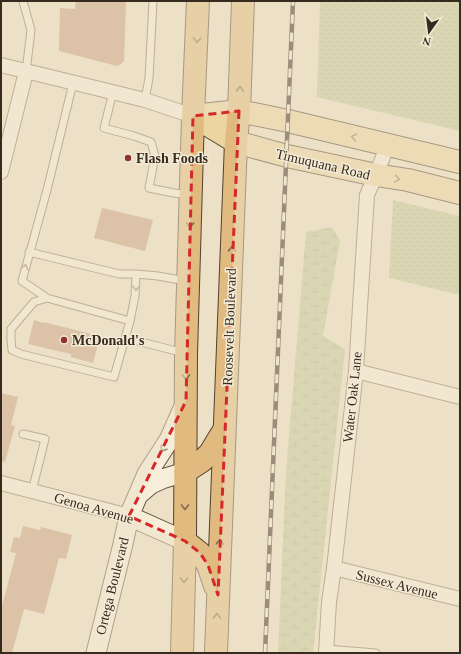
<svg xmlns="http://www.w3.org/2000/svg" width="461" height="654" font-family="Georgia,serif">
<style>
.wetland{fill:url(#wetland-marsh)}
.park{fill:url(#park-dots)}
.building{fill:#c79d7f}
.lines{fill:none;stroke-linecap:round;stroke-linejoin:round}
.service-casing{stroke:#86735d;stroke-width:9}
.minor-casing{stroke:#86735d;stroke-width:16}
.secondary-casing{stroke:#685440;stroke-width:21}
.primary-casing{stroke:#544131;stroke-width:24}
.trunk-casing{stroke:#544131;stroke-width:24}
.service{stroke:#f7eed9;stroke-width:7}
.minor{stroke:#f7eed9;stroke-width:14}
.secondary{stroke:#f7eed9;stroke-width:19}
.primary{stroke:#ecd5a1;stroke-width:22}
.trunk{stroke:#e0ba7f;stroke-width:22}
.rail-casing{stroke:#372b20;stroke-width:4.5}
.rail{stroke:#f4ebd6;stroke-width:3;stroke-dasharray:9;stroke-linecap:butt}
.oneway{stroke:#836b4b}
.oneway2{stroke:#928060}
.oneway3{stroke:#978c7c}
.marked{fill:none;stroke:#d62828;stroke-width:3;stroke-dasharray:8 5;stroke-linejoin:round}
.poi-dot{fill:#913132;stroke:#f4ebd6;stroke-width:1.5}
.labels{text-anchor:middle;stroke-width:3;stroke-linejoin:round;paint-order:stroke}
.poi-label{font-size:14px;font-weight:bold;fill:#372b20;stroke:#f4ebd6;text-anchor:start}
.street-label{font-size:14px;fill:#372b20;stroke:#f4ebd6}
</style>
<defs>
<pattern id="wetland-marsh" width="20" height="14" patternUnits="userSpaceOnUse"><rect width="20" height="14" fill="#c4c99b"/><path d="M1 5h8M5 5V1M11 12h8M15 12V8" fill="none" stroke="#a9ad85"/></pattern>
<pattern id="park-dots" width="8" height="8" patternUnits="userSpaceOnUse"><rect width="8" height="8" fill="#c4c99b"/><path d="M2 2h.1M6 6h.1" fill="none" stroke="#a9ad85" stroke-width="1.8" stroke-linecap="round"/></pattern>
</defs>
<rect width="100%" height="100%" fill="#ece0c6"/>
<path class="wetland" d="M332,227L340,241L323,336L345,349L313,653H278L286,472L306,232Z"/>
<path class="park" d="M320,1H460V131L317,97Z
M393,200L460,216V295L389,278Z"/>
<path class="building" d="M76,1H126L124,61L121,64L117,66L59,51L60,8L75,9Z
M102,208L153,220L145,251L94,238Z
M34,320L43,323V322L100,336L93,363L71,357V354L28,344Z
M1,393L18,397L11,425L15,426L5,462L1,461Z
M23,526L40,530L41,527L72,535L66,559L59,558L44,614L24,609L12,653H1V610L16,553L10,552L14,537L20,538Z"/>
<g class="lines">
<g class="service-casing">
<path id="service" d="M23,1L31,30L26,72
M113,92L104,128L134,136L151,142L155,156L149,188L174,193L189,195
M145,100L149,78L153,1
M29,252L119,274H136
M47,298L130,321L114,377L21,354L12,350L11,340V329L34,302Z
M47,298L22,281L47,190L73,83
M130,321L135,296L136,274L158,276L186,281
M126,338L184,353
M23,434L45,439L32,491
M326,649L376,653"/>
</g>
<g class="minor-casing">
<path id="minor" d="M1,65L145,100L193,116
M1,172L26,72
M356,371L460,397
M1,483L129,516
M334,568L460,599
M326,653L329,602L334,568L356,371L367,195L376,175L388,144"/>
</g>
<g class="secondary-casing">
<path id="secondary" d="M138,495L151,484L162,479L185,472
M129,516L185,541
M96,653L123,544L129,516L147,474L169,440L185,404"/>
</g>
<g class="primary-casing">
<path id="primary" d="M193,116L236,142L287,156L376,175L408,180L460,193
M193,116L239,111L288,121L460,162"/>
</g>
<g class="trunk-casing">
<path id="trunk" d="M185,472L202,461L210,453L224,430
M185,541L200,553L208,565L215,586
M182,653L185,541L186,354L193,116L198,1
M216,653L236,142L239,111L243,1"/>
</g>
<use href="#service" class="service"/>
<use href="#minor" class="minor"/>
<use href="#secondary" class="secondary"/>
<use href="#primary" class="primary"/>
<use href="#trunk" class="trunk"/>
<g class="rail-casing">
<path id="rail" d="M265,653L293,1"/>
</g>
<use href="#rail" class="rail"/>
</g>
<defs><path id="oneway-chevron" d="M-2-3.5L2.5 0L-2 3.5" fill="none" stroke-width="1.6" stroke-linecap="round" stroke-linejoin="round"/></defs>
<g class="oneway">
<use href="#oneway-chevron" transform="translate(197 40) rotate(93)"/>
<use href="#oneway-chevron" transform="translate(240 89) rotate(-88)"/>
<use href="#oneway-chevron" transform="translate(190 225) rotate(92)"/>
<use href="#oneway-chevron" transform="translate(232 249) rotate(-88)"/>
<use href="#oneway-chevron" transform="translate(186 377) rotate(90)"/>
<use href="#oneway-chevron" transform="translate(185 507) rotate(90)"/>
<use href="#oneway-chevron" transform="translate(220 542) rotate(-87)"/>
<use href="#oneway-chevron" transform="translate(184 580) rotate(91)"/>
<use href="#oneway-chevron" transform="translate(217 616) rotate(-88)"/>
</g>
<g class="oneway2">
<use href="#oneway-chevron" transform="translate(354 137) rotate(-167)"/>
<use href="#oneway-chevron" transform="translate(397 179) rotate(9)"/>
</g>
<g class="oneway3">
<use href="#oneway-chevron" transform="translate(25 267) rotate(-76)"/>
<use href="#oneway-chevron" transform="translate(136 288) rotate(92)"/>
<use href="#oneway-chevron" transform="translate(163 449) rotate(123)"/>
</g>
<path d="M0 0H461V654H0ZM239,111L218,595L208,565L200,553L185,541L129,516L186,401L193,116Z" fill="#ece0c6" fill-opacity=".55" fill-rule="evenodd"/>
<path class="marked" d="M239,111L218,595L208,565L200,553L185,541L129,516L186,401L193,116Z"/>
<g class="poi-dot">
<circle cx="128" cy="158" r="4"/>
<circle cx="64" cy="340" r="4"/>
</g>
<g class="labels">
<g class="poi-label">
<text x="136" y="163">Flash Foods</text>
<text x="72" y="345">McDonald's</text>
</g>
<g class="street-label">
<text transform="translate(323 164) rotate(13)" y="5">Timuquana Road</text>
<text transform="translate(229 327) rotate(-88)" y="5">Roosevelt Boulevard</text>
<text transform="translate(352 397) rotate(-84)" y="5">Water Oak Lane</text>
<text transform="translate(94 508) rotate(16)" y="5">Genoa Avenue</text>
<text transform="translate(397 584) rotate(14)" y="5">Sussex Avenue</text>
<text transform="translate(112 586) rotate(-76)" y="5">Ortega Boulevard</text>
</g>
</g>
<rect width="461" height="654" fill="none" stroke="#372b20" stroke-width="4"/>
<g transform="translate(429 32) rotate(194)" stroke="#f4ebd6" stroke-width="3" paint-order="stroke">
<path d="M0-3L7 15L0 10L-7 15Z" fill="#372b20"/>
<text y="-6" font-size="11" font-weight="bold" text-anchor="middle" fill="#372b20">N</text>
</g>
</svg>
